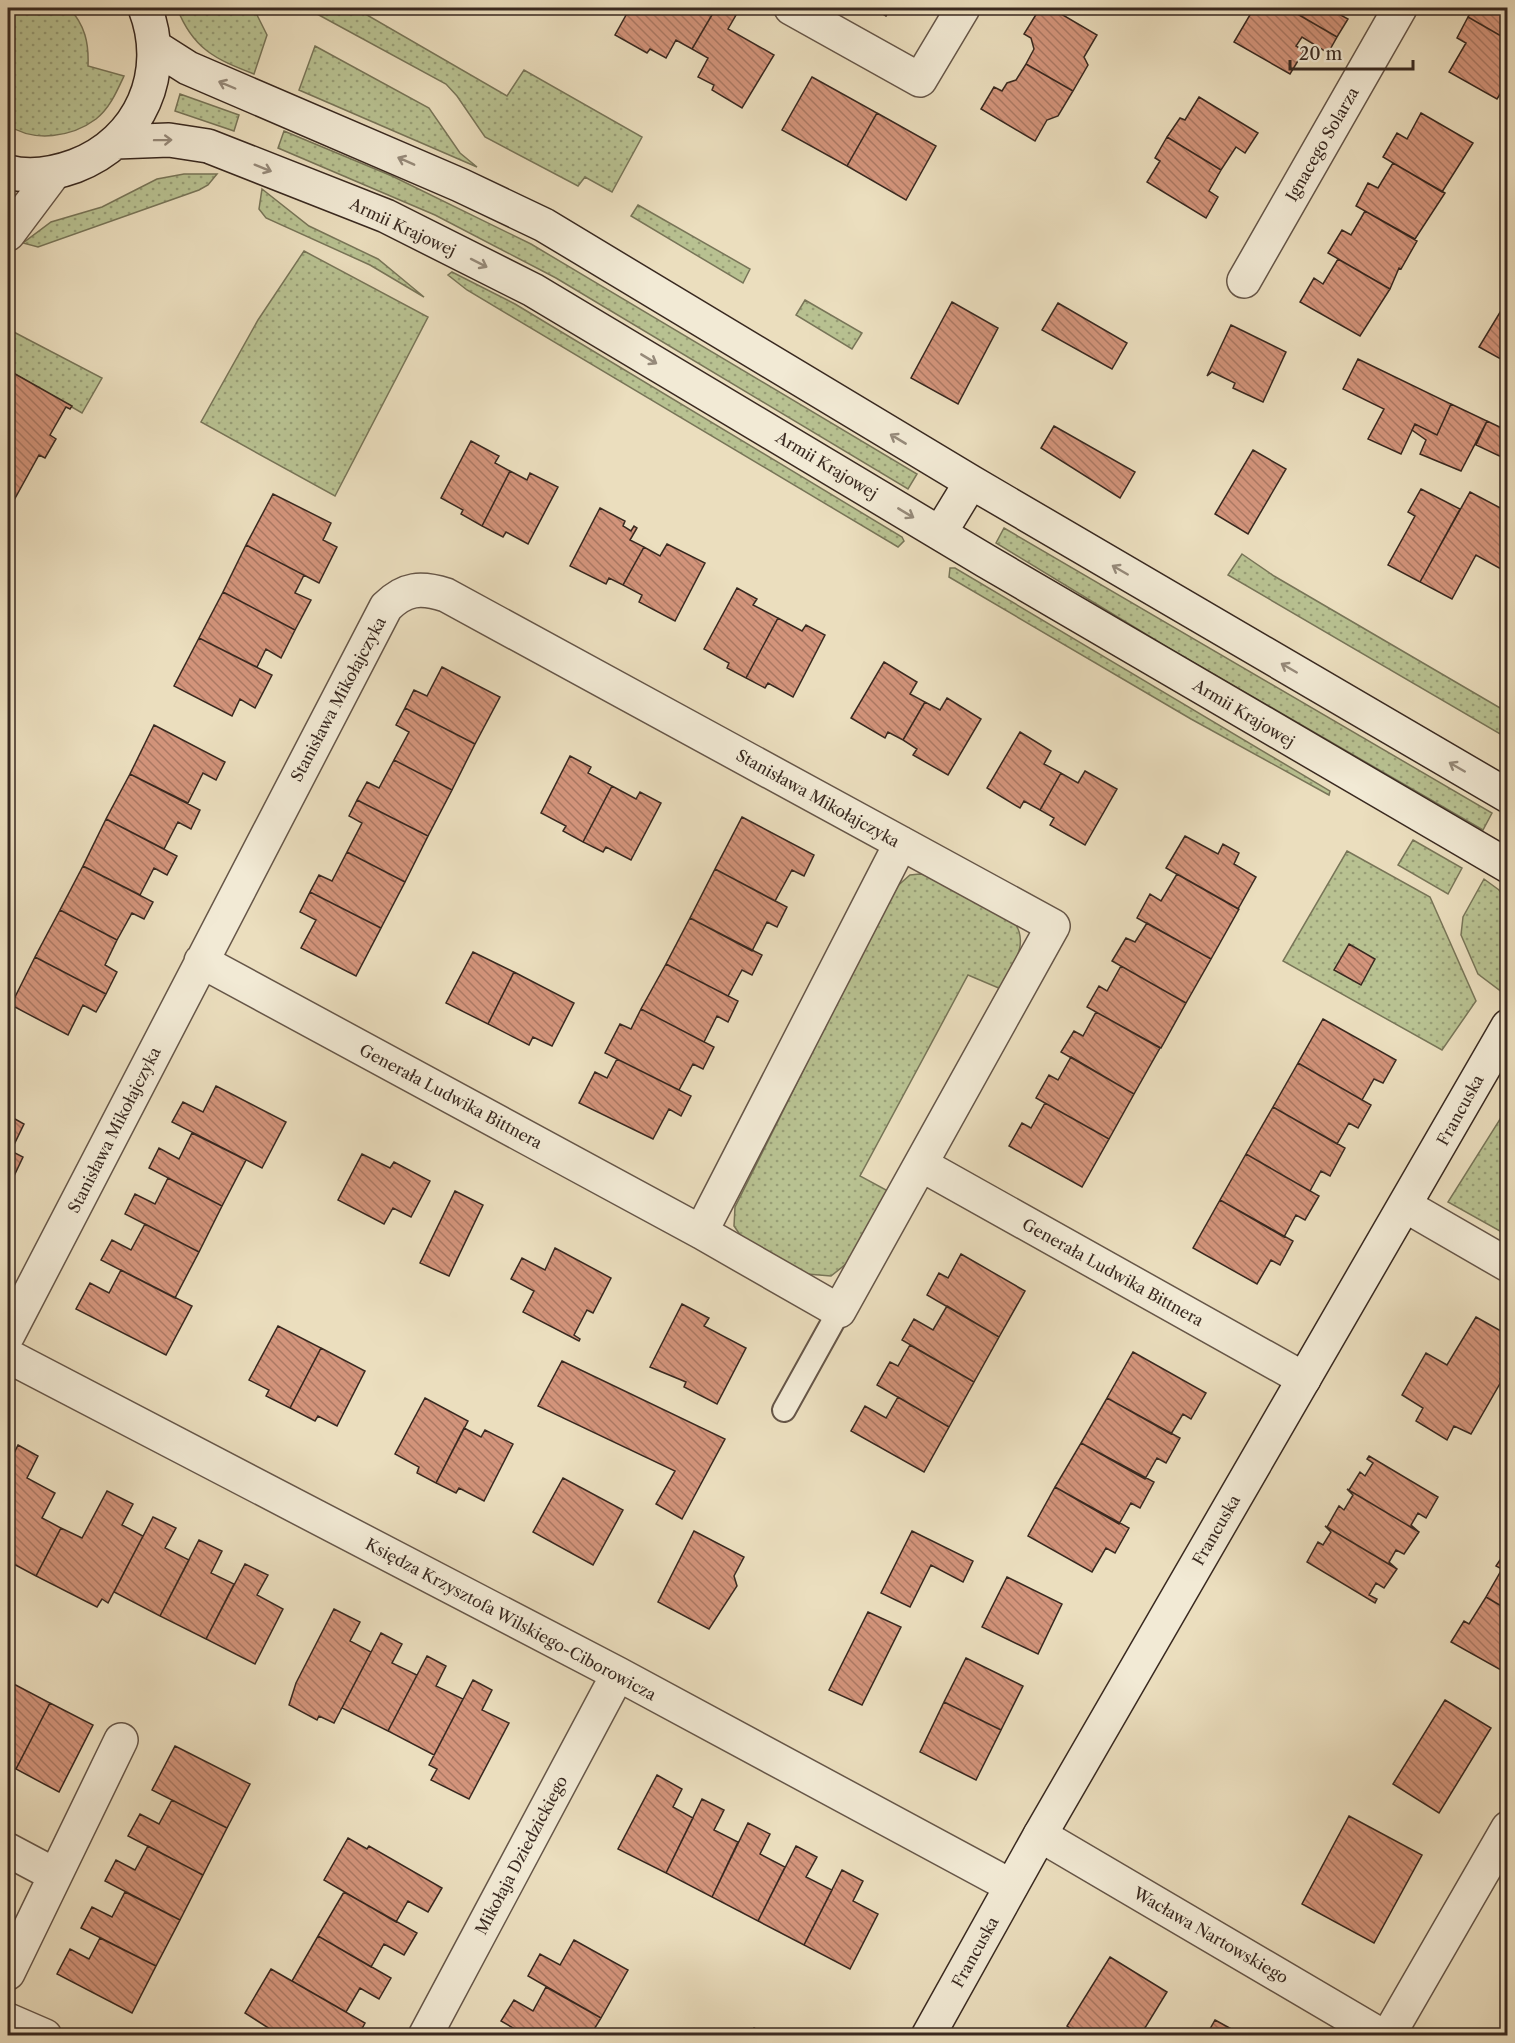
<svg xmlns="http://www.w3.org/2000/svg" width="1515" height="2043" font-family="'Libre Caslon Text',serif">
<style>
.grass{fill:url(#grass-dots);stroke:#787558;stroke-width:1.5}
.building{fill:url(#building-back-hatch);stroke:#392920;stroke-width:1.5}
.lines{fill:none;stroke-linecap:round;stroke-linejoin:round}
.lane-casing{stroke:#665648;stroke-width:26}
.street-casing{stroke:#665648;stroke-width:36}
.secondary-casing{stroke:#392920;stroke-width:36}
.lane{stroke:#f2ead5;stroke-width:22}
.street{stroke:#f2ead5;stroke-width:33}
.secondary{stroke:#f2ead5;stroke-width:33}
.oneway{stroke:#968a7a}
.labels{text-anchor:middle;stroke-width:4.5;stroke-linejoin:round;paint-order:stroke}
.street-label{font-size:16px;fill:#392920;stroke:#f2ead5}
</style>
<defs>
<pattern id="grass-dots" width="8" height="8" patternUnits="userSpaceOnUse" patternTransform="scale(1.5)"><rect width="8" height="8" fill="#b8c191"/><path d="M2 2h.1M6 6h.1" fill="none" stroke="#979d76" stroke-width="1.8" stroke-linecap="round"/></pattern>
<pattern id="building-back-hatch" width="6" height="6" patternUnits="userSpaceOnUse" patternTransform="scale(1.5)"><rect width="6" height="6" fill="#d3947b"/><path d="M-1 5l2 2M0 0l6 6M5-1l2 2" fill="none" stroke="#ac7964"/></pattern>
</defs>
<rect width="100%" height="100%" fill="#ebdebe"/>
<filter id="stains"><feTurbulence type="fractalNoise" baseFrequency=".00333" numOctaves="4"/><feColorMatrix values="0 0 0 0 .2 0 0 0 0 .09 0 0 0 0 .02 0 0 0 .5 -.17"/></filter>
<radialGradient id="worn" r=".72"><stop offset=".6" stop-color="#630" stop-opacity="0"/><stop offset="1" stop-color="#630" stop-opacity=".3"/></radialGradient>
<path class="grass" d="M8,8H69C85,25 89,43 88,66L124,76C117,91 110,108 96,119C72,137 34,143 8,125Z
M177,8H246L257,15L267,35L254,74C215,59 193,49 177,8Z
M306,8H355L507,96L524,70L642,137L612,192L585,177L578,186L485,137L457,96L446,84Z
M315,46L429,108L460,153L477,167L299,90Z
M180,94L239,115L234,131L175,111Z
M284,131L392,176L531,244L917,474L908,489L556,278L435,215L278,148Z
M184,174H217L208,185L199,190L38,247L23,243L51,222L102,207L157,179Z
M262,189L309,226L378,259L424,297L370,265L266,218L259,209Z
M638,205L750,269L743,283L631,216Z
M304,251L428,317L335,496L201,422L258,320Z
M452,272L515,304L902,537L904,541L898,547L467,290L448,275Z
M805,300L862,333L852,349L796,315Z
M8,329L102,378L82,413L8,370Z
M1004,528L1492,813L1483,830L1167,647L996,543Z
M1242,554L1274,576L1507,712V738L1228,575Z
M950,568H955L1330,791L1329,795L1191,719L949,577Z
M1413,840L1462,868L1448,894L1398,865Z
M1347,851L1430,897L1476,1001L1442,1050L1283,961Z
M920,874L934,876L1011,918C1032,941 1013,966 1001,989L968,975L860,1176L888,1191L846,1264L831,1276L807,1274L743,1239L734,1226L735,1207L894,889L910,875Z
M1484,879L1499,890L1507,901V982L1502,992L1478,974L1461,935L1463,917Z
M1507,1108V1235L1448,1202Z"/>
<path class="building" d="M630,8H716L692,49L676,40L666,58L650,49L647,53L615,35Z
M716,8H723L736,15L728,29L774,55L742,108L712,90L714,85L698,77L708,58L692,49Z
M873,8H891L886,16Z
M1040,8H1051L1097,35L1084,57L1088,65L1073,91L1026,64L1034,49L1031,38L1024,34Z
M1254,8L1261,12L1264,8H1287L1337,37L1328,53L1302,37L1296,46L1304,51L1290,74L1234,42Z
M1287,8H1328L1348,19L1337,37Z
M1474,8H1508V40L1468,17Z
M1468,17L1508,40V82L1497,99L1449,72L1466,43L1457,38Z
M1026,64L1073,91L1058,116L1047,120L1035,141L981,109L994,87L1002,91L1007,83L1016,80Z
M812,77L877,113L847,166L782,130Z
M1199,97L1258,133L1245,153L1236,147L1221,170L1167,137L1180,118L1185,120Z
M877,113L936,146L906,200L847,166Z
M1421,113L1473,143L1442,192L1383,157L1397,133L1407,139Z
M1167,137L1221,170L1209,191L1218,197L1206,218L1147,182L1160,161L1155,158Z
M1393,163L1445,193L1415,239L1356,206L1368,183L1378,188Z
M1365,211L1417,241L1401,269L1399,268L1390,289L1328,253L1342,230L1351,235Z
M1338,259L1390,289L1360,336L1300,302L1314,278L1323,284Z
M1508,298V312L1502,309Z
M952,302L998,328L958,404L911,378Z
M1058,303L1127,343L1112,369L1042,330Z
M1502,309L1508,312V363L1479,347Z
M1231,325L1286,352L1263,402L1233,388L1235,383L1212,372L1207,376Z
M1358,359L1451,404L1437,435L1415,424L1401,454L1368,439L1384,409L1343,389Z
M8,370L72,406L70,409L66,407L50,435L56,439L45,458L39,455L8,511Z
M1451,404L1487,421L1461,471L1420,454L1426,440L1412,430L1415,424L1437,435Z
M1487,421L1508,431V460L1476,445Z
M1054,426L1135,472L1120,498L1041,448Z
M471,441L499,456L495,463L510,471L482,526L461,514L463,510L441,498Z
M1253,450L1286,469L1248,534L1215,514Z
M510,471L527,480L530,473L558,487L528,544L506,532L503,537L482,526Z
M1421,489L1460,509L1420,582L1388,565L1415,516L1408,512Z
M1470,492L1508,512V557L1501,569L1476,555L1452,599L1420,582Z
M273,494L331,523L323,540L337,547L319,583L246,545Z
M600,508L625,521L623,526L631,531L634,526L637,528L630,540L644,547L623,585L609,578L606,584L570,566Z
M667,544L705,563L675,621L639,602L642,595L623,585L644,547L660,556Z
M246,545L304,575L295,593L311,600L295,630L223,592Z
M737,588L757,599L753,605L778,618L746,678L727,668L729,663L704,649Z
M223,592L295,630L281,658L266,649L257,667L199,638Z
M778,618L802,631L806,625L825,635L793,697L768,683L765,688L746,678Z
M199,638L272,675L255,708L240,699L232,716L174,686Z
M884,662L917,682L910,694L925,702L903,740L888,732L885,738L851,718Z
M442,667L500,697L475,744L405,708L414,690L427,696Z
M947,698L981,719L948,775L913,755L917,749L903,740L925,702L940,710Z
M405,708L475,744L452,790L394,760L409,732L396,725Z
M154,725L225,762L216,780L203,773L188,803L130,774Z
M1020,732L1051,751L1044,764L1061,773L1040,810L1024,801L1020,808L987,788Z
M570,756L591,767L588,773L612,786L583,842L563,831L566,826L541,813Z
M394,760L452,790L428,836L357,800L367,782L379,788Z
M1085,771L1117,789L1085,845L1050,825L1054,818L1040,810L1061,773L1078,783Z
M130,774L200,810L191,829L178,822L164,849L106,819Z
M612,786L636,799L640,792L661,803L631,860L606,847L603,852L583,842Z
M357,800L428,836L405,882L347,852L362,823L349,816Z
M742,817L814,855L804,876L792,870L775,901L715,869Z
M106,819L177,856L167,875L154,868L140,895L83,866Z
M1185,836L1218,854L1223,844L1239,853L1234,864L1256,877L1238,909L1166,868Z
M347,852L405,882L381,928L310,892L319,875L332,881Z
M83,866L153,902L144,919L132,913L117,940L60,910Z
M715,869L787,907L777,927L767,922L752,951L690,918Z
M1177,874L1239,909L1211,959L1137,918L1150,894L1161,901Z
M310,892L381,928L356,976L301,948L316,920L300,912Z
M60,910L117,940L105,965L117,972L106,994L35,957Z
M690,918L762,955L752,975L742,970L728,996L666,964Z
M1147,923L1211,959L1186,1003L1112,961L1126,938L1135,942Z
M1349,944L1375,959L1361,985L1334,970Z
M473,952L514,972L488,1024L446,1003Z
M35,957L106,994L96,1012L83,1005L68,1035L11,1005Z
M666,964L738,1001L728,1022L717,1016L704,1042L641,1009Z
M1121,966L1186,1003L1161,1048L1087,1007L1099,986L1107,991Z
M514,972L574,1003L552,1046L533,1037L529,1045L488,1024Z
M641,1009L714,1047L703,1069L693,1064L679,1090L605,1053L620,1024L631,1029Z
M1096,1012L1160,1048L1134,1094L1061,1052L1074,1031L1083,1036Z
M1323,1019L1396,1060L1383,1083L1374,1079L1362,1100L1298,1063Z
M1071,1057L1134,1094L1109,1139L1036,1098L1049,1075L1058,1080Z
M617,1059L691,1096L681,1116L669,1109L653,1139L579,1103L595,1072L607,1078Z
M1298,1063L1371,1105L1358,1128L1349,1123L1337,1144L1273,1107Z
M216,1086L286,1122L262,1168L172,1122L183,1102L203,1112Z
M1045,1103L1109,1139L1082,1187L1009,1146L1022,1123L1031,1128Z
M1273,1107L1345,1148L1330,1176L1321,1171L1310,1191L1246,1154Z
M8,1115L24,1124L11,1151L23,1157L14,1176L8,1173Z
M192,1133L246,1160L222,1206L149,1168L159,1148L179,1159Z
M362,1154L390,1168L394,1162L430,1181L411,1217L393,1208L384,1224L338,1200Z
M1246,1154L1319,1196L1305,1220L1296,1215L1284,1237L1220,1200Z
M168,1178L222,1206L199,1252L125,1214L135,1194L155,1204Z
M455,1191L483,1205L449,1276L420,1263Z
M1220,1200L1293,1241L1280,1265L1271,1260L1257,1284L1193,1248Z
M145,1224L199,1252L175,1298L101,1260L112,1240L131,1250Z
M555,1248L611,1278L593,1313L587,1310L574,1335L580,1339L579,1341L523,1312L534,1291L511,1279L522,1258L545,1270Z
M961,1254L1025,1291L999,1337L927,1295L939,1273L948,1278Z
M121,1270L192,1306L166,1355L76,1309L90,1283L109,1293Z
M682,1304L709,1318L704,1326L746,1348L717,1404L684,1387L686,1382L650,1367Z
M947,1306L999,1337L974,1382L902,1340L914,1319L933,1330Z
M1476,1317L1508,1335V1366L1500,1379L1502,1380L1471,1434L1454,1426L1447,1440L1416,1421L1423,1408L1402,1395L1426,1353L1447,1365Z
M278,1326L321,1348L290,1408L266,1396L269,1390L249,1380Z
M910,1345L974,1382L949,1427L877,1385L890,1362L898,1366Z
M321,1348L365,1371L337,1426L318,1416L315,1421L290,1408Z
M1133,1352L1206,1393L1191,1419L1183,1414L1171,1434L1107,1398Z
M562,1361L725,1439L682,1519L656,1504L675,1471L538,1406Z
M898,1397L949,1427L924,1472L851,1431L865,1406L886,1418Z
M425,1398L468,1421L436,1483L417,1473L419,1467L395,1454Z
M1107,1398L1180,1438L1166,1463L1157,1458L1145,1479L1081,1443Z
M464,1428L481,1437L485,1430L513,1444L484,1501L459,1488L456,1493L436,1483Z
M1081,1443L1154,1482L1140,1508L1131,1503L1119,1524L1055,1487Z
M18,1445L38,1456L27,1478L55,1493L42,1518L61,1528L36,1576L8,1561V1466Z
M1369,1456L1438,1497L1426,1518L1418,1513L1411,1525L1419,1532L1347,1489L1349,1490L1360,1472L1365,1476L1373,1463L1367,1459Z
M563,1478L623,1510L593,1565L533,1532Z
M1055,1487L1129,1528L1115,1553L1106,1548L1092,1572L1028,1536Z
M1347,1489L1419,1532L1404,1554L1396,1550L1389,1562L1397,1569L1325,1526L1327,1527L1339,1506L1344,1510L1353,1495Z
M107,1491L133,1504L122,1525L143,1536L108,1603L102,1599L97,1607L36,1576L61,1528L82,1538Z
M153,1517L176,1528L165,1548L189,1560L160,1616L114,1592Z
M1325,1526L1397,1569L1384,1588L1376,1583L1369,1595L1377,1599L1375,1603L1307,1562L1318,1542L1323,1545L1331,1532Z
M694,1531L744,1557L734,1576L737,1586L709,1629L658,1602Z
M912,1531L973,1561L963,1582L931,1565L910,1607L881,1593Z
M199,1540L222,1551L211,1573L234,1584L206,1639L160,1616Z
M1508,1548V1610L1486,1597L1502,1569L1496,1566Z
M245,1564L268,1575L257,1595L283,1609L255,1664L206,1639Z
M1007,1577L1062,1604L1038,1654L982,1627Z
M1486,1597L1508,1610V1674L1451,1642L1464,1621L1469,1624Z
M334,1609L360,1622L350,1641L371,1652L334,1723L319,1716L317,1720L289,1705L296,1683Z
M868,1612L901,1627L862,1705L829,1690Z
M381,1633L402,1644L392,1663L417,1675L388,1731L342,1708Z
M427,1656L446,1666L436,1686L463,1699L434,1755L388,1731Z
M966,1658L1023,1686L1001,1730L944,1702Z
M473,1680L492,1690L482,1710L509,1723L469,1799L431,1780L437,1769L429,1765Z
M8,1681L50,1703L16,1769L8,1765Z
M1445,1700L1491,1728L1439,1813L1393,1784Z
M944,1702L1001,1730L976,1780L920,1752Z
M50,1703L93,1725L59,1792L16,1769Z
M175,1746L250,1784L227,1828L152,1790Z
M657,1775L682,1789L673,1807L693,1818L666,1873L618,1849Z
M702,1799L724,1810L714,1830L738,1842L712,1897L666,1873Z
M172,1800L227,1828L203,1875L128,1836L140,1814L159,1824Z
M1349,1816L1422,1855L1374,1943L1302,1904Z
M748,1823L770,1834L760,1854L785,1867L758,1921L712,1897Z
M348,1838L367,1849L369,1846L442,1888L428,1912L408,1901L396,1922L324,1880Z
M148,1846L203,1875L180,1920L105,1881L116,1860L135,1870Z
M796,1846L817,1857L806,1877L832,1890L804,1945L758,1921Z
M842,1870L863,1881L853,1901L878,1914L850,1969L804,1945Z
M125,1892L180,1920L156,1966L81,1928L92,1907L112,1917Z
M344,1892L417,1933L404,1955L384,1944L371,1967L318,1936Z
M318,1936L391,1978L379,1999L360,1988L346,2012L292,1981Z
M100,1938L156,1966L132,2013L57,1974L70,1949L89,1959Z
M574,1940L628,1970L601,2018L528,1976L540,1954L560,1965Z
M1110,1957L1167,1992L1140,2036H1082L1067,2026Z
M271,1969L365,2023L358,2036H281L245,2013Z
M546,1987L601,2018L590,2036H527L501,2021L514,2000L533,2011Z
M1215,2020L1239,2033L1238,2036H1206Z
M754,2028L763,2033L767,2036H749Z"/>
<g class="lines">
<g class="lane-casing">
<path id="lane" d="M784,1410L839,1311"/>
</g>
<g class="street-casing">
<path id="street" d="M791,8L920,80L963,8
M8,234L53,174
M1244,281L1400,8
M922,1165L1304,1379
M1406,1206L1508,1265
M701,1232L901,843
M8,1335L386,607C405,588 421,587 446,595L1053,926L839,1311L701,1232L201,961
M8,1356L618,1674L1011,1886
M1040,1835L1382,2036
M8,1850L55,1875
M8,1973L121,1740
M8,2020L45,2036
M425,2036L618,1674
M1388,2036L1508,1828"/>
</g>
<g class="secondary-casing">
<path id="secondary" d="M155,47L188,68L460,185L544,225L971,482L1508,796
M116,142L169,140L208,146L386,216L533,290L986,561L1508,866
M8,172C31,178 53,174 75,166C141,141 170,72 145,8
M940,533L971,482
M928,2036L1040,1835L1508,1026"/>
</g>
<use href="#lane" class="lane"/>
<use href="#street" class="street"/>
<use href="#secondary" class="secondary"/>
</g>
<defs><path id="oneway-shaft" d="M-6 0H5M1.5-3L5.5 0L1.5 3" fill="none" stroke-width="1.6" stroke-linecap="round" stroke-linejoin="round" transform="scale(1.5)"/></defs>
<g class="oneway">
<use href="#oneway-shaft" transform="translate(227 85) rotate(-157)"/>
<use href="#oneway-shaft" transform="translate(163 140) rotate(-1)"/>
<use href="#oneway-shaft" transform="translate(406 161) rotate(-156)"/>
<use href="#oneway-shaft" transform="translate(263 168) rotate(22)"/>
<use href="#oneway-shaft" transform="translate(479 263) rotate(27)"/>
<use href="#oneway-shaft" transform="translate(649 359) rotate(31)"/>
<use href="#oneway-shaft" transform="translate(898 439) rotate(-149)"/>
<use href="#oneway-shaft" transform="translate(906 513) rotate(31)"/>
<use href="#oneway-shaft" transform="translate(1120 570) rotate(-150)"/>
<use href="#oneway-shaft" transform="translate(1289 668) rotate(-150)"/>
<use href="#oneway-shaft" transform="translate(1457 767) rotate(-150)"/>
</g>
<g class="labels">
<g class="street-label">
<text transform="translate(1322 144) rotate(-60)" y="6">Ignacego Solarza</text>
<text transform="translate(403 227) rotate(25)" y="6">Armii Krajowej</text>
<text transform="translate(827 465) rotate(31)" y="6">Armii Krajowej</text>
<text transform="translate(338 699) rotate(-62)" y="6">Stanisława Mikołajczyka</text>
<text transform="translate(1244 713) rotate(31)" y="6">Armii Krajowej</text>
<text transform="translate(818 798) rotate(29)" y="6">Stanisława Mikołajczyka</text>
<text transform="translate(451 1096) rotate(28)" y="6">Generała Ludwika Bittnera</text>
<text transform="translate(1460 1110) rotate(-61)" y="6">Francuska</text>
<text transform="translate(114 1130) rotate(-63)" y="6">Stanisława Mikołajczyka</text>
<text transform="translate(1113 1272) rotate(29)" y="6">Generała Ludwika Bittnera</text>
<text transform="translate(1216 1530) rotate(-60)" y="6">Francuska</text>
<text transform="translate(511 1619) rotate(28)" y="6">Księdza Krzysztofa Wilskiego-Ciborowicza</text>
<text transform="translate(521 1855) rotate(-62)" y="6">Mikołaja Dziedzickiego</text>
<text transform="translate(1211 1935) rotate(30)" y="6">Wacława Nartowskiego</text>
<text transform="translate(975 1952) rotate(-61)" y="6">Francuska</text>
</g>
</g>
<rect width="1515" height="2043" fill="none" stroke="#ebdebe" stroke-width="30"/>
<rect x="9" y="9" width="1497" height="2025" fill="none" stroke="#392920" stroke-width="3"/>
<rect x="15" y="15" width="1485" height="2013" fill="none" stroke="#392920" stroke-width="1.5"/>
<path d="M1290 60v9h123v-9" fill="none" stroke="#392920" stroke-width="3"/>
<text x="1299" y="60" font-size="18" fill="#392920" stroke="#f2ead5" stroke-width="4.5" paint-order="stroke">20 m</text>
<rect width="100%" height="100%" filter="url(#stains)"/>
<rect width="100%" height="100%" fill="url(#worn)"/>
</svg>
